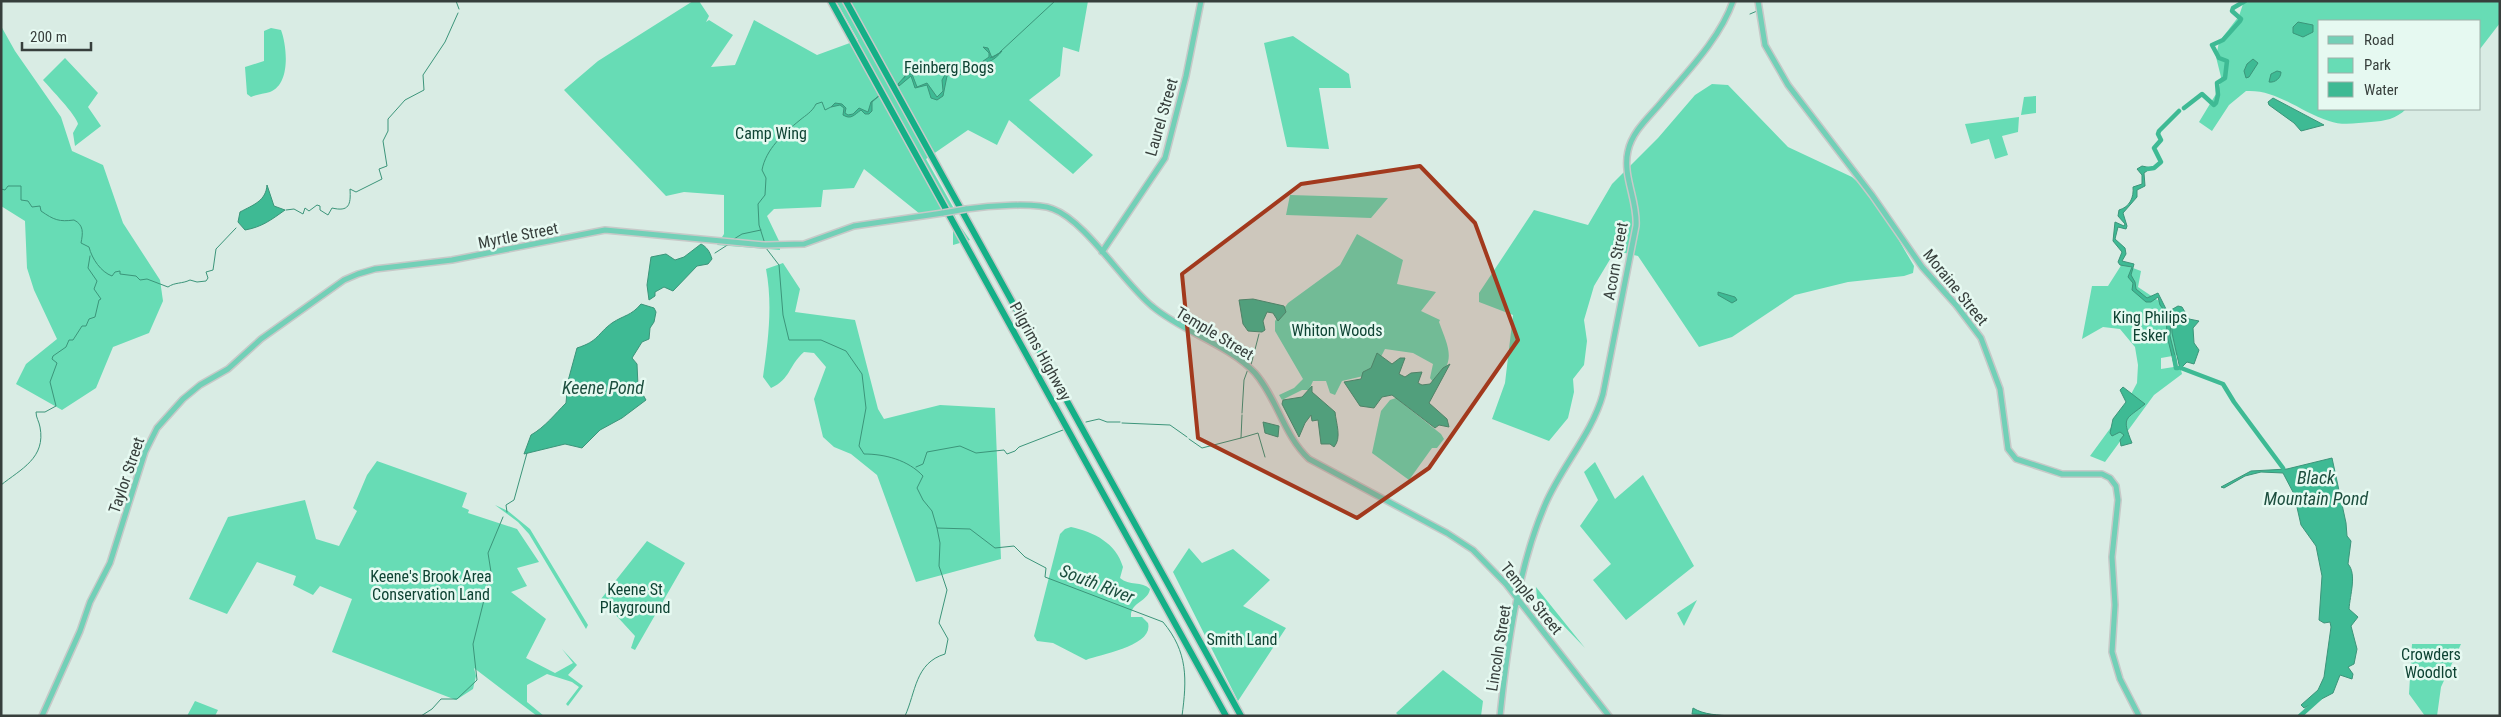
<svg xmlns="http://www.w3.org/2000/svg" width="2501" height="717" font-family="'Roboto Condensed',sans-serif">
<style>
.green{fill:#67dcb5}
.water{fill:#3eba94;stroke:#3c957a}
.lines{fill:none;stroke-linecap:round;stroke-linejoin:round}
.stream{stroke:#3c957a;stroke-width:1}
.river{stroke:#3eba94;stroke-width:4.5}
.major-casing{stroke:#c7c9c8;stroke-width:8}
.highway-casing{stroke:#c7c9c8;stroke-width:9}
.major{stroke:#72d0b7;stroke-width:5}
.highway{stroke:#14b087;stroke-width:6}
.major-bridge-casing{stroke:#c7c9c8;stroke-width:8;stroke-linecap:butt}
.major-bridge{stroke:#72d0b7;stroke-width:5}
.marked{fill:#a2391d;fill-opacity:0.2;stroke:#a2391d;stroke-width:4;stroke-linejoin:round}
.labels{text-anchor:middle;stroke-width:5;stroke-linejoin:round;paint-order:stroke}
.park-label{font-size:16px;fill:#0e4333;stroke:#e6f9f1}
.street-label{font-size:16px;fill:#373f3c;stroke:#e6f9f1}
.water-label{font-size:18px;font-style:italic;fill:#1c4e3e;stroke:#e6f9f1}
</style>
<rect width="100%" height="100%" fill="#d9ece4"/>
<path class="green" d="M693,1H699L709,16L706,22L709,20L733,35L711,67L735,65L754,20L817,55L858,40L836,1H1088L1079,52L1063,47L1060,76L1029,100L1093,155L1073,174L1009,120L997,145L968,130L926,159L953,207L956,220L970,240L953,245V211L925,218L864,169L854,188L823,190L821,207L774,209L767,216L779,241L780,250L717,245L724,234V195L684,192L666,196L564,90L598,61Z
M2244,1H2500V23L2480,49V21H2320V109H2406C2396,119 2385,121 2371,122C2357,123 2342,126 2329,121C2300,112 2277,89 2246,91L2229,105L2212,131L2199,122L2219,89L2221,77L2216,57L2219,42L2239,16Z
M1,26L15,51L61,117L72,151L103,165L123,223L160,280L163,301L149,333L113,347L96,388L62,410L16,384L26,364L57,339L34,290L27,268L25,221L1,206Z
M271,28L281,30C287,46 291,84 270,92C264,94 257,94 251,97L247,94L245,67L264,61V31Z
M1293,36L1349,74L1351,88H1319L1329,149L1287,147L1264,43Z
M65,58L98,93L88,107L101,126L75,146L73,133L78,124C77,116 50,88 43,80Z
M1712,84L1728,85L1788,147L1852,177C1879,200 1896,236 1914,266L1913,273L1904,276L1848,282L1795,295L1732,337L1699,347L1638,256L1621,252L1612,256L1594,286L1584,320L1587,341L1584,365L1573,379L1574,392L1568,418L1549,441L1492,419L1505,383L1513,315L1479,302V293L1534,210L1588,225L1612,184L1658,138L1695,95Z
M2036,96V113L2021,115L2024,97Z
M2019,117L2018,132L2002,136L2008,155L1995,159L1989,139L1971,144L1965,124Z
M1290,195L1388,198L1371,218L1286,215Z
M1357,234L1403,260L1397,284L1436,292L1421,311L1440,320L1439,322C1448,347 1458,362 1433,382L1430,378L1433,364L1413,353L1385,349L1372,374L1342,381L1335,395L1330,393L1326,381H1313L1309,390H1302L1282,400L1279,395L1294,388L1303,379L1275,331V321L1288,303L1340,265Z
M783,263L800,289L795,312L855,320L878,409L884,419L940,405L995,408L1001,559L916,582L877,475L851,454L834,447L823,437L814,399L826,367L814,353L804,352C788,366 791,379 771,388L763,377C768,341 773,306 766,269Z
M2122,264L2141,271L2138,287L2159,301L2173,317L2178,355L2161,358V369L2180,366L2182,374L2154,395L2105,462L2090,456L2120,415L2137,383L2138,365L2135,347L2120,329L2103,327L2082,339L2092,286H2108Z
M1396,398L1441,434L1444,439L1437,448H1432L1409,480L1372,453L1381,411L1390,400Z
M377,461L467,493L462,507L469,510L468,513L517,529L539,562L517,568L527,586L511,592L546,619L526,658L555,673L573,663L562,649L577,665L568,675L583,686L568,706L566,704L579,687L572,682L547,674L527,685V702L544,716H537L474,668L476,676L473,689L456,700L332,652L352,599L320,586L313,595L293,585L296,576L257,562L227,614L189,599L228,517L305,500L316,539L339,546L357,511L353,508L367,475Z
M1595,462L1615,499L1643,475L1694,566L1626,620L1593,580L1611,564L1580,526L1598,500L1584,472Z
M495,505L508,511L530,529L588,625L586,629L529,534L518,522Z
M1071,527C1094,532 1116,543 1123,567L1120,578C1129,586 1142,581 1150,589C1148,602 1130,602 1131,617H1142L1148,623C1154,646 1101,654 1086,660L1053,643L1037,641L1034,636L1060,534L1065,529Z
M647,541L685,563L635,650L631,648L635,636L601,599Z
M1189,548L1202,563L1233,549L1270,580L1243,606L1286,628L1238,701L1173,572Z
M1536,587L1585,648L1537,598Z
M1697,600L1684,626L1677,613Z
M2412,644H2461L2441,687L2437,716H2425L2409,694Z
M1443,670L1483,701L1481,716H1399L1396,713Z
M195,701L218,710L215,716H187Z"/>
<path class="water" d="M2298,22L2313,25V32L2303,37L2293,33V27Z
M983,47L988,48L992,58L1002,51C988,69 972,63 960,75L953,73L947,76L943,96L937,100L931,98L927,85L915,88L911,76L899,86L898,84L907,74H912L917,87L927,83L937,97L943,91L942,80L946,73L958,72L964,67L976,66L989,57V53Z
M2253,59L2258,63L2249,77L2246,78L2244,71L2247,64Z
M2277,71L2281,72C2281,78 2275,83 2269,82L2271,74Z
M880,95L872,102V111L869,114H865L861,110C854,115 851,120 843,115L844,108L840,105L831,107L835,103L842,104L846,108L845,113L848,115L853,114L859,108L868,112L871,102Z
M2273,98L2324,125L2301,131L2294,123L2269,105L2268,102Z
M2142,166L2151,168L2144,173L2145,186L2137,190V197L2123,213L2127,226L2126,229L2118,227L2115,239L2125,248L2126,254L2122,261L2134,264L2131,275L2135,282L2136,289L2147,298L2158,293L2171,319L2170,336L2176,360L2174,364L2167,336L2166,313L2160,305L2158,297L2151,302H2146L2132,290L2133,283L2128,277L2132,267L2120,265L2118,262L2122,252L2113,241L2115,222L2124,226L2125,224L2118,216L2119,210C2130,207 2134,197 2133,187L2142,184V175L2137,169Z
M267,185L274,206L285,210C271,220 262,227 245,230L238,222L240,212C253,205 266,201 267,185Z
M701,244C707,247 710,252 712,259L708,264L697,266L673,291L664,287L655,292V296L649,300L647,285L651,257L666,254L675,260L684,257Z
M1718,292L1735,297L1737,300L1732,303L1718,295Z
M1253,299L1284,306L1286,312L1278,321L1273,313L1267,312L1263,321L1265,330L1262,332L1248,331L1243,324L1239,300Z
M641,304L654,308L656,312L654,322L650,328L649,339L642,342L632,358L637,364L638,386L646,400L622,418L600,430L582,448L565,444L524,454L531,435C545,427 555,414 566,403L568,381L577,348C599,341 597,334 612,323C624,315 631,316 641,304Z
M2178,306L2182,307L2189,319L2199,321L2193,328L2194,343L2199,350L2194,364L2187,362L2180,369L2172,333L2171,310Z
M1377,353L1392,364L1400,358H1405L1399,374L1405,377L1411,373L1422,372L1418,383L1422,385L1430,384L1443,368L1450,364L1429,403L1447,419L1449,427L1439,425L1435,428L1392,395L1382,397L1374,408L1360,406L1344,382L1361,379L1363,372L1371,368Z
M1312,386V392L1335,412C1336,423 1342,438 1334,447L1330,444H1321L1318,420L1312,421L1311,415L1305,423L1299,437L1282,404L1283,400L1302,397Z
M2123,387L2145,404C2126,420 2121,416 2132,443L2121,446L2120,440L2124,435L2120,432L2112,436L2110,433L2113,419L2126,402L2120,390Z
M1263,422L1279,426L1278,437L1265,433Z
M2332,458L2346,523L2347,536L2351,541L2348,564C2357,574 2350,595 2349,609L2358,617L2351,626L2357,649L2354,664L2348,667L2353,674L2352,679L2340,675L2333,693L2304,708L2301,705L2318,690L2324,677L2331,627L2330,622L2324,623L2319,620L2322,576L2316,546L2301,525L2294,494L2283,473L2261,472L2245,476L2224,488L2221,487L2251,471L2287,469Z
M1693,708C1704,715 1719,715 1731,716L1692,714Z"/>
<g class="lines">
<path class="stream" d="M456,1L459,9
M1761,1V6
M1750,14L1757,11
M1000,52L1055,1
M990,58L998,54
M958,73L967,66L972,67
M904,78L906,74H910
M1,189L5,190L8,186H21V200L28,201L32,207L40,206L41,211C54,220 59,222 74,220C84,225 83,233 81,243L89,247C92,259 101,272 112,276L115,272L120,271V274L136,276L140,280L147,279L168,287C175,282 182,284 190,280L197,282L206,281L208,278L206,272L213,270L216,249L236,228
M286,210L294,209L303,214L305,208L309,211L317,205L320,206V210L328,215L332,208C349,212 351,205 350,189L356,192L382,179L379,169L387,166L383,141L388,131V119L405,100L424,90L423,75L445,42L458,13
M734,239L742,234L761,230
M765,244L759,225L758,204L765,195L766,178L762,170C766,149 783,134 800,120C806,115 812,112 816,104L822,102L825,110L831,107
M766,248L779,265L783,315L789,340H821L846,351L862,374L866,408L859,446L864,454C885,454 908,460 923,476L917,488L923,500L932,511L937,528L970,529L995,548L1014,546L1025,557L1046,568L1045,577L1163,622C1188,652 1187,679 1182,716
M715,253L729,244
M1251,365L1259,334
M1242,413L1244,380L1248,369
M1086,422L1099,419L1107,422H1120
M1122,423L1170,425L1187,437
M1241,438L1258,433L1265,457
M1189,439L1202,448L1241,438L1242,415
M916,467L923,464L927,452L960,446L976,453L1004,450L1007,454L1015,451L1019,447L1063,430
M1,485C21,469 46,458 40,427C39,421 36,418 36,412H45L56,406L50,382L57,363L52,359L53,356L66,347L69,340H73L82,326H86L89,319L95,317L99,300L101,299L94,289L97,281L88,268L90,256
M507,512L506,505L514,500L527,453
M421,716L432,709L441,699H457L477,680L473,644L491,572L488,553L503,517
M905,716C916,692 915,663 945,654L948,639L939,623L947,590L939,566L940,543L937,528"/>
<path class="river" d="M2184,108L2202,94L2214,105L2216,103L2218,95L2217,83L2225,78L2227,61L2219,58L2212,45L2223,40L2240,21L2241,19L2232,11L2233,8L2245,1
M2147,169L2154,168L2161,162L2154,148L2161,140L2158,134L2159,131L2179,111
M2174,357L2176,368H2178
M2181,368L2223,384L2234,402L2283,468
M2300,716L2320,698"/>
<g class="major-casing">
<path id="major" d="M1758,1L1765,45L1788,85L1872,195L1922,267L1956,305L1981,338L2000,389L2008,449L2016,459L2062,474H2102L2110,478L2116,486L2118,500L2112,557L2115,605L2112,652L2120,679L2139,716
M966,209C987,206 1035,202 1053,209C1086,221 1124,284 1153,307C1183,332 1229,345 1255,373C1277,398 1284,436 1309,459L1447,533L1473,550L1506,584L1609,716
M766,245L804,244L854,226L943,213
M1102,252L1165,158L1186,76L1201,1
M42,716L80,631L90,602L110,563L145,452L157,428L183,399L200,385L228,369L261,339L344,280L358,274L375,269L452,260L605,230L765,245
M1500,716C1507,648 1518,567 1545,505C1561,467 1592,434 1603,394L1636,226C1638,201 1622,176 1628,151C1632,132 1648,118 1660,104C1686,73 1720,39 1733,1"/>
</g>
<g class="highway-casing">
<path id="highway" d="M831,1L1226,716
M846,1L1241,716"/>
</g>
<use href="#major" class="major"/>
<use href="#highway" class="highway"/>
<g class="major-bridge-casing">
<path id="major-bridge" d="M943,213L966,209"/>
</g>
<use href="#major-bridge" class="major-bridge"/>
</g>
<path class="marked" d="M1420,166L1475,223L1518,340L1429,468L1357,518L1198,438L1182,274L1301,184Z"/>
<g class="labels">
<g class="park-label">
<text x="949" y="73">Feinberg Bogs</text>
<text x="771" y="139">Camp Wing</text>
<text x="2150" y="323">King Philips<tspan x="2150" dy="18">Esker</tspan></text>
<text x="1337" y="336">Whiton Woods</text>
<text x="431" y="582">Keene's Brook Area<tspan x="431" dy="18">Conservation Land</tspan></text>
<text x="635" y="595">Keene St<tspan x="635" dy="18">Playground</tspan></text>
<text x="1242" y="645">Smith Land</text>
<text x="2431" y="660">Crowders<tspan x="2431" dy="18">Woodlot</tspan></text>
</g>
<g class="street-label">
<text transform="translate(1161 117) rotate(-74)" y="6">Laurel Street</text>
<text transform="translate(518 235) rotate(-11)" y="6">Myrtle Street</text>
<text transform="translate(1615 261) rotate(-80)" y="6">Acorn Street</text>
<text transform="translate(1956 287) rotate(51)" y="6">Moraine Street</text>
<text transform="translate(1215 333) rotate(31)" y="6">Temple Street</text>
<text transform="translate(1041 351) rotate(61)" y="6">Pilgrims Highway</text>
<text transform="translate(126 475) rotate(-71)" y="6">Taylor Street</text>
<text transform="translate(1532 598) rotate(51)" y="6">Temple Street</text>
<text transform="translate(1498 648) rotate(-81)" y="6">Lincoln Street</text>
</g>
<g class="water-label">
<text x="603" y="394">Keene Pond</text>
<text x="2316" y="484">Black<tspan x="2316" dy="21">Mountain Pond</tspan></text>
<text transform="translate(1097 584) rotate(21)" y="6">South River</text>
</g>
</g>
<rect width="2501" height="717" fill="none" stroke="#373f3c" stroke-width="5"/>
<rect x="2318" y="20" width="162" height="90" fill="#e6f9f1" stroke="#a0afa9"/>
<rect x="2328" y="36" width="25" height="8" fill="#72d0b7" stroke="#a0afa9"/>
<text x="2364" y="45" font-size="15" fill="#373f3c">Road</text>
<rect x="2328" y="58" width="25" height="15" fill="#67dcb5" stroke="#a0afa9"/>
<text x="2364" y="70" font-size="15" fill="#373f3c">Park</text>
<rect x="2328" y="82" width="25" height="15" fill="#3eba94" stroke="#a0afa9"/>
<text x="2364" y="95" font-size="15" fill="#373f3c">Water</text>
<path d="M22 42v8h69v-8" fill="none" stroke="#373f3c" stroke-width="2.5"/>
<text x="30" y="42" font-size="15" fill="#373f3c" stroke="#e6f9f1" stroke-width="4" paint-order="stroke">200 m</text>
</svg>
